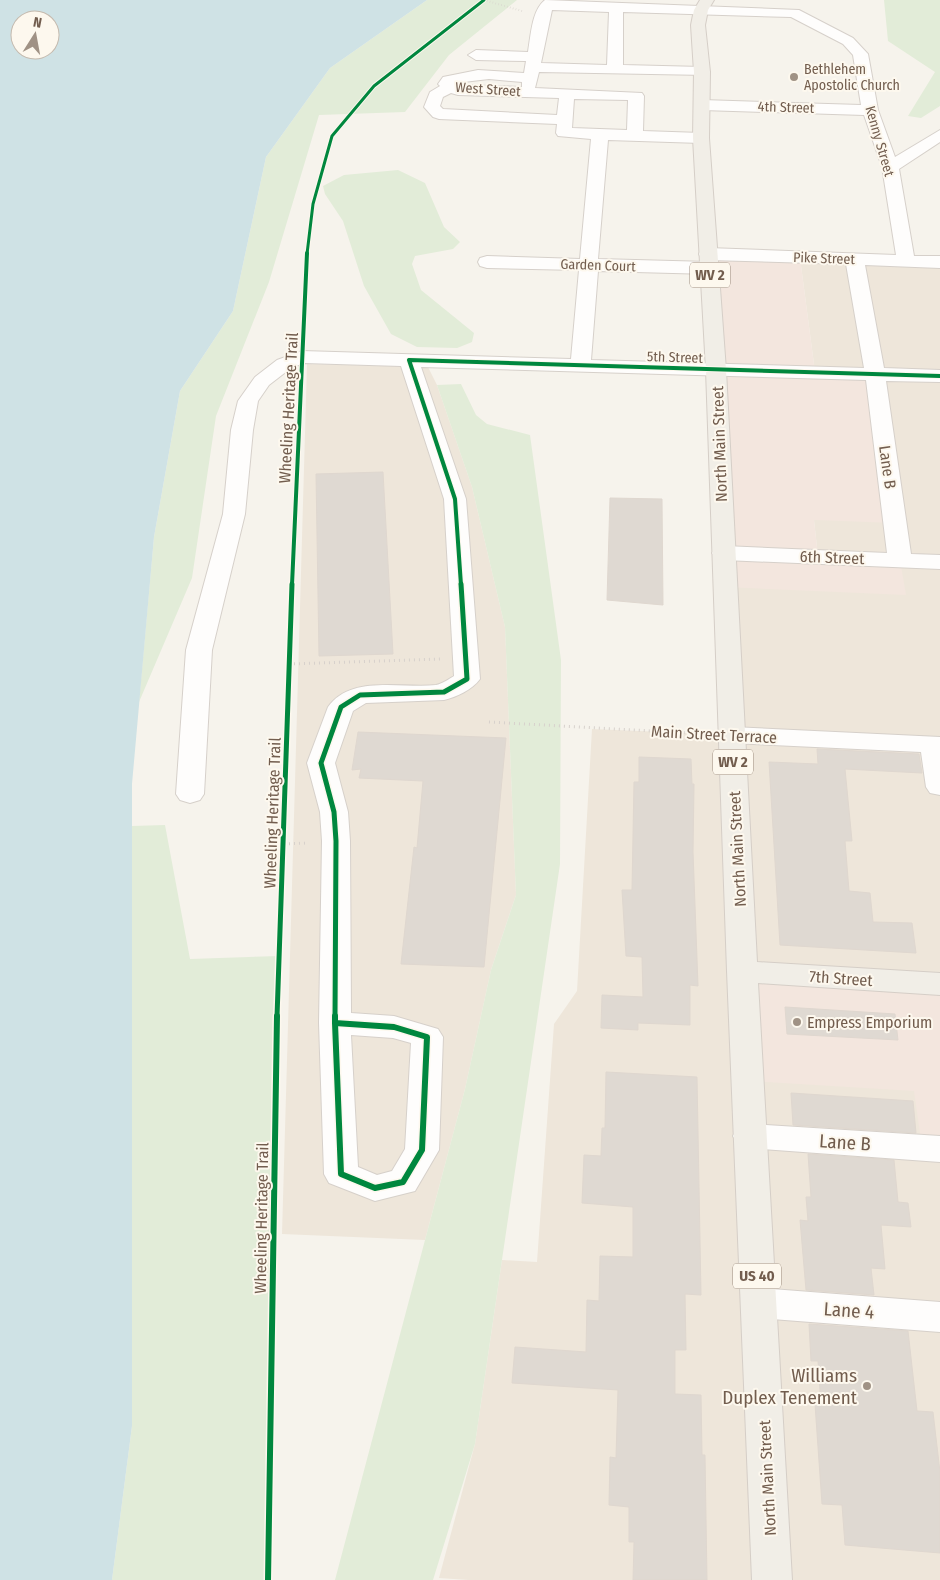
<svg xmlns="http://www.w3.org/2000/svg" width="940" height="1580" font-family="'Fira Sans Condensed',sans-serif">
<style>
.residential{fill:#eee6da}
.commercial{fill:#f3e6de}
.green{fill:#e2ecd8}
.water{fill:#cfe2e5;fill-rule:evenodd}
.building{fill:#dfd9d2;stroke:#dfd7cf}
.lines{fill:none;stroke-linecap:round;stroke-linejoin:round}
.minor-casing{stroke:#d6d0ca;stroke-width:2}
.major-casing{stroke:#d5cec7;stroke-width:2}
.path-far1{stroke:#d7d1cc;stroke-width:2;stroke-dasharray:0.5 2.5;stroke-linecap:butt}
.path{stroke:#d7d1cc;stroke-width:3;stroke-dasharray:1 4;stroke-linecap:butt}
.minor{fill:#fefdfc;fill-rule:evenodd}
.major{fill:#f1eee7;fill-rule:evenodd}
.cycleway-far3-casing{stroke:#fdf8ee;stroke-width:5}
.cycleway-far2-casing{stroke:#fdf8ee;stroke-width:6}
.cycleway-far1-casing{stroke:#fdf8ee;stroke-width:8}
.cycleway-casing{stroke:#fdf8ee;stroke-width:9}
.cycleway-far3{stroke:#00873e;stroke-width:3}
.cycleway-far2{stroke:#00873e;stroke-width:4}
.cycleway-far1{stroke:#00873e;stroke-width:5}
.cycleway{stroke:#00873e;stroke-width:6}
.poi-dot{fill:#a09285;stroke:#fdf8ee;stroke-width:2}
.labels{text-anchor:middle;stroke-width:4;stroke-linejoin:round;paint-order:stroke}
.far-poi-label{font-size:14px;fill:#725d4e;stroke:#fdf8ee;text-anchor:start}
.far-street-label{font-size:14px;fill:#725d4e;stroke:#fdf8ee}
.shield{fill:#fdf8ee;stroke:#9c8c7e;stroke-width:1}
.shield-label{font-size:15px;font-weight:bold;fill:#725d4e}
.street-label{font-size:16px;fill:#725d4e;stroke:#fdf8ee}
.poi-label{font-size:16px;fill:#725d4e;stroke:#fdf8ee;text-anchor:start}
.near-street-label{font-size:19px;fill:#725d4e;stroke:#fdf8ee}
.near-poi-label{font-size:19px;fill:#725d4e;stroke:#fdf8ee;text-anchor:end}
</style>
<rect width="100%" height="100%" fill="#f6f3ec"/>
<path class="residential" d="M800,258L940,262V1580H469L439,1578L475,1444L502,1260L537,1262L554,1024L577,991L592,729L732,735L724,553L818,556L814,520L815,372Z
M307,364L428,367L437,385L472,487L505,627L516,895L491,970L465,1089L425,1240L282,1234Z"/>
<path class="commercial" d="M708,254L800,258L815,372L875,374L895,523L814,520L818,556L900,560L906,595L725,587Z
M742,971L940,984V1149L922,1147L914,1091L748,1081Z"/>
<path class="green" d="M427,0H517L449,55L405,112L319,115L269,282L216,416L192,578L139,702L154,537L180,391L233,311L266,157L330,68Z
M884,0H940V106L921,118L908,116L935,72L888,41Z
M398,170L425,183L444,227L460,242L453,249L415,256L412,264L421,290L474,333L472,342L457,348L417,347L391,334L364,286L343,221L325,194L323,186L344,175Z
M461,384L476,415L487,424L530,435L561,660L560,864L475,1444L433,1580H335L465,1089L491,970L516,895L505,627L472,487L437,385Z
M165,825L190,959L280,956L275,1085L268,1580H112L132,1426V826Z"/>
<path class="water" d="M0,0H427L330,68L266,157L233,311L180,391L154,537L132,784V1426L112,1580H0ZM20,20H50V50H20Z"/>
<path class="building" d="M383,472L393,654L319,656L316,474Z
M610,498L662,499L663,605L607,600Z
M358,732L506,738L484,967L401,964L414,847L417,848L423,781L359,778L361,769L352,770Z
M817,749L919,754L922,773L845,769L852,841H845L849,891L870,893L873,922L912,923L916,953L780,945L769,762L818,764Z
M639,757L691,759L692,784H694L693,852L698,986L690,985V1025L638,1023V1030L601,1028L602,995L643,997L642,957L626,956L622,890H632L634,782H639Z
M785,1007L895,1014L898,1040L787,1034Z
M606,1072L697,1077L701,1295L685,1294L686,1350H675V1394L701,1395L702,1455H705L707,1580H633L634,1542H629V1507L609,1505L610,1457L616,1458L618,1390L512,1383L515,1347L586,1352L587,1300L599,1301L600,1256L633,1257V1207L582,1203L584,1155L601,1156L602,1128H605Z
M791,1093L913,1101L916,1133L793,1125Z
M808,1154L894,1160L898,1202L908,1203L911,1227L881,1225L885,1269L871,1268L874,1295L806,1290L800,1220L808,1221L806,1197H811Z
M809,1324L908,1331L917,1411L933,1412L940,1472V1553L845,1545L842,1505L822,1504L815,1404H821L818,1361H811Z"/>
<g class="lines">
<g class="minor-casing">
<path id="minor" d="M545,0L799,10L853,38L868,54L878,110L895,157L940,130V142L899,169L914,256H940V268L865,265L884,368L940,370V382L886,381L911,554L940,555V569L724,560L716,558L712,553L716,548L724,546L887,553L866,380L421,367L466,499L480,679C472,690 456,697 444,700L366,703L353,711L335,763L348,812L350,841L351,1013L394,1016L438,1029L443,1037L439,1150L415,1191L375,1201L329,1183L324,1174L319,1023L322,841L320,812L307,763L328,707C351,674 403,689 436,685C442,684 449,679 454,676L444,499L401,366L304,363L291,368L269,385L258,401L253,430L245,514L212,650L204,794L200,800L190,803L180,800L176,794L186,650L223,514L231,430L238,401L255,377L277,360L302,351L571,359L579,270L487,268L480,266L478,262L480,258L487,256L580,259L591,139L558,136L556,133L557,124L439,119L433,117L424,107L430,92L440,86L438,84L443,77L478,70L524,73L526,61L476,60L468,55L476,50L528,52C531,34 532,10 545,0ZM552,10L609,12L607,65L541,63ZM623,12L791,17L843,44L853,55L861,105L702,100L694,105L702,110L864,115L882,167L896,255L708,248L701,250L699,254L701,258L708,260L846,264L864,368L591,360L598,271L710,274L717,272L719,268L717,264L710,262L598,259L608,140L701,143L707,141L709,138L707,135L701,133L643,131L644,96L642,93L535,88L539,72L707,75L710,72L707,69L702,67L623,65ZM489,79L522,82V87L461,85L455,83ZM451,93L458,95L559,98L557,115L443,109L440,106L443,97ZM574,99L628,100L627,130L572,128ZM351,1035L393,1038L411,1043L405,1149L392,1171L377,1175L358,1167Z
M732,727L940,737V795L930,793L926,787L921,752L732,743L723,741L719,735L723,729Z
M750,1124L940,1136V1162L750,1148L738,1145L733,1136L738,1127Z
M759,1288L940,1302V1332L759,1318L746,1313L741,1303L746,1293Z"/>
</g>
<g class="major-casing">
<path id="major" d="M700,0H714L708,10L705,25L710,72L709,138L726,370L757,962L940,973V995L758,983L792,1580H752L727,971L706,370L693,138L694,72L691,25L694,10Z"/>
</g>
<path class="path-far1" d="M484,0L522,11"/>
<path class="path" d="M289,664L441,659
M489,722L706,734
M284,844L308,843"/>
<use href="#minor" class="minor"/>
<use href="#major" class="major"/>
<g class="cycleway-far3-casing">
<path id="cycleway-far3" d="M307,254L313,204L332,136L374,86L484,0"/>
</g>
<g class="cycleway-far2-casing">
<path id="cycleway-far2" d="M292,585L307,253
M461,585L455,499L409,360L940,376"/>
</g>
<g class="cycleway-far1-casing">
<path id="cycleway-far1" d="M277,1017L292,584
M335,1017L336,841L334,812L321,763L341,707L360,695L444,692L467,679L461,584"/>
</g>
<g class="cycleway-casing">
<path id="cycleway" d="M335,1023L394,1027L427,1037L422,1150L403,1182L375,1188L341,1174Z
M335,1023V1016
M268,1580L277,1016"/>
</g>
<use href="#cycleway-far3" class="cycleway-far3"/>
<use href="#cycleway-far2" class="cycleway-far2"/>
<use href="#cycleway-far1" class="cycleway-far1"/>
<use href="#cycleway" class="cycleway"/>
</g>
<g class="poi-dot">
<circle cx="794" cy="77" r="5"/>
<circle cx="797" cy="1022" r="5"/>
<circle cx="867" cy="1386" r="5"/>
</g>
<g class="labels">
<g class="far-poi-label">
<text x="804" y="74">Bethlehem<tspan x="804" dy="16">Apostolic Church</tspan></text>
</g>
<g class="far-street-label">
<text transform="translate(488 89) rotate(4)" y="5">West Street</text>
<text transform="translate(786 107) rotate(2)" y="5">4th Street</text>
<text transform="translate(880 141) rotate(74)" y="5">Kenny Street</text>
<text transform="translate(824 258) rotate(2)" y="5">Pike Street</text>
<text transform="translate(598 265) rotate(2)" y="5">Garden Court</text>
<text transform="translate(675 357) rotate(2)" y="5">5th Street</text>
</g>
<g class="shield">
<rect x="690" y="262.5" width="40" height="25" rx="4"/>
<rect x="713" y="749.5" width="40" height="25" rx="4"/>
<rect x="733" y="1263.5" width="48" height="25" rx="4"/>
</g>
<g class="shield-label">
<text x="710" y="280">WV 2</text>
<text x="733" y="767">WV 2</text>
<text x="757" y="1281">US 40</text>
</g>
<g class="street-label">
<text transform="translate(288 408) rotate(-87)" y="6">Wheeling Heritage Trail</text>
<text transform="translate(719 444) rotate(-92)" y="6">North Main Street</text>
<text transform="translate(888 467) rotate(82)" y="6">Lane B</text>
<text transform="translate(832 557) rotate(2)" y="6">6th Street</text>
<text transform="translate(714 734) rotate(3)" y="6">Main Street Terrace</text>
<text transform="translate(272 813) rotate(-88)" y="6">Wheeling Heritage Trail</text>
<text transform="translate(737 849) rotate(-93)" y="6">North Main Street</text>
<text transform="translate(841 978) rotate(4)" y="6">7th Street</text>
<text transform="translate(261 1218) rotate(-89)" y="6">Wheeling Heritage Trail</text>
<text transform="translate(767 1478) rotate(-93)" y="6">North Main Street</text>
</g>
<g class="poi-label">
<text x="807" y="1028">Empress Emporium</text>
</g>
<g class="near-street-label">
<text transform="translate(845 1142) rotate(4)" y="7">Lane B</text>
<text transform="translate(849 1310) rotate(4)" y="7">Lane 4</text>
</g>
<g class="near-poi-label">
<text x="857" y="1382">Williams<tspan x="857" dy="22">Duplex Tenement</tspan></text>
</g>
</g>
<g transform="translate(35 35) rotate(11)"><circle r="24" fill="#fdf8ee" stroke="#c5baae"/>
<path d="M0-4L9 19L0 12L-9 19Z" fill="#a09285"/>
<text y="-8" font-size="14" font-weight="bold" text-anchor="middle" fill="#725d4e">N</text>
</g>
</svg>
